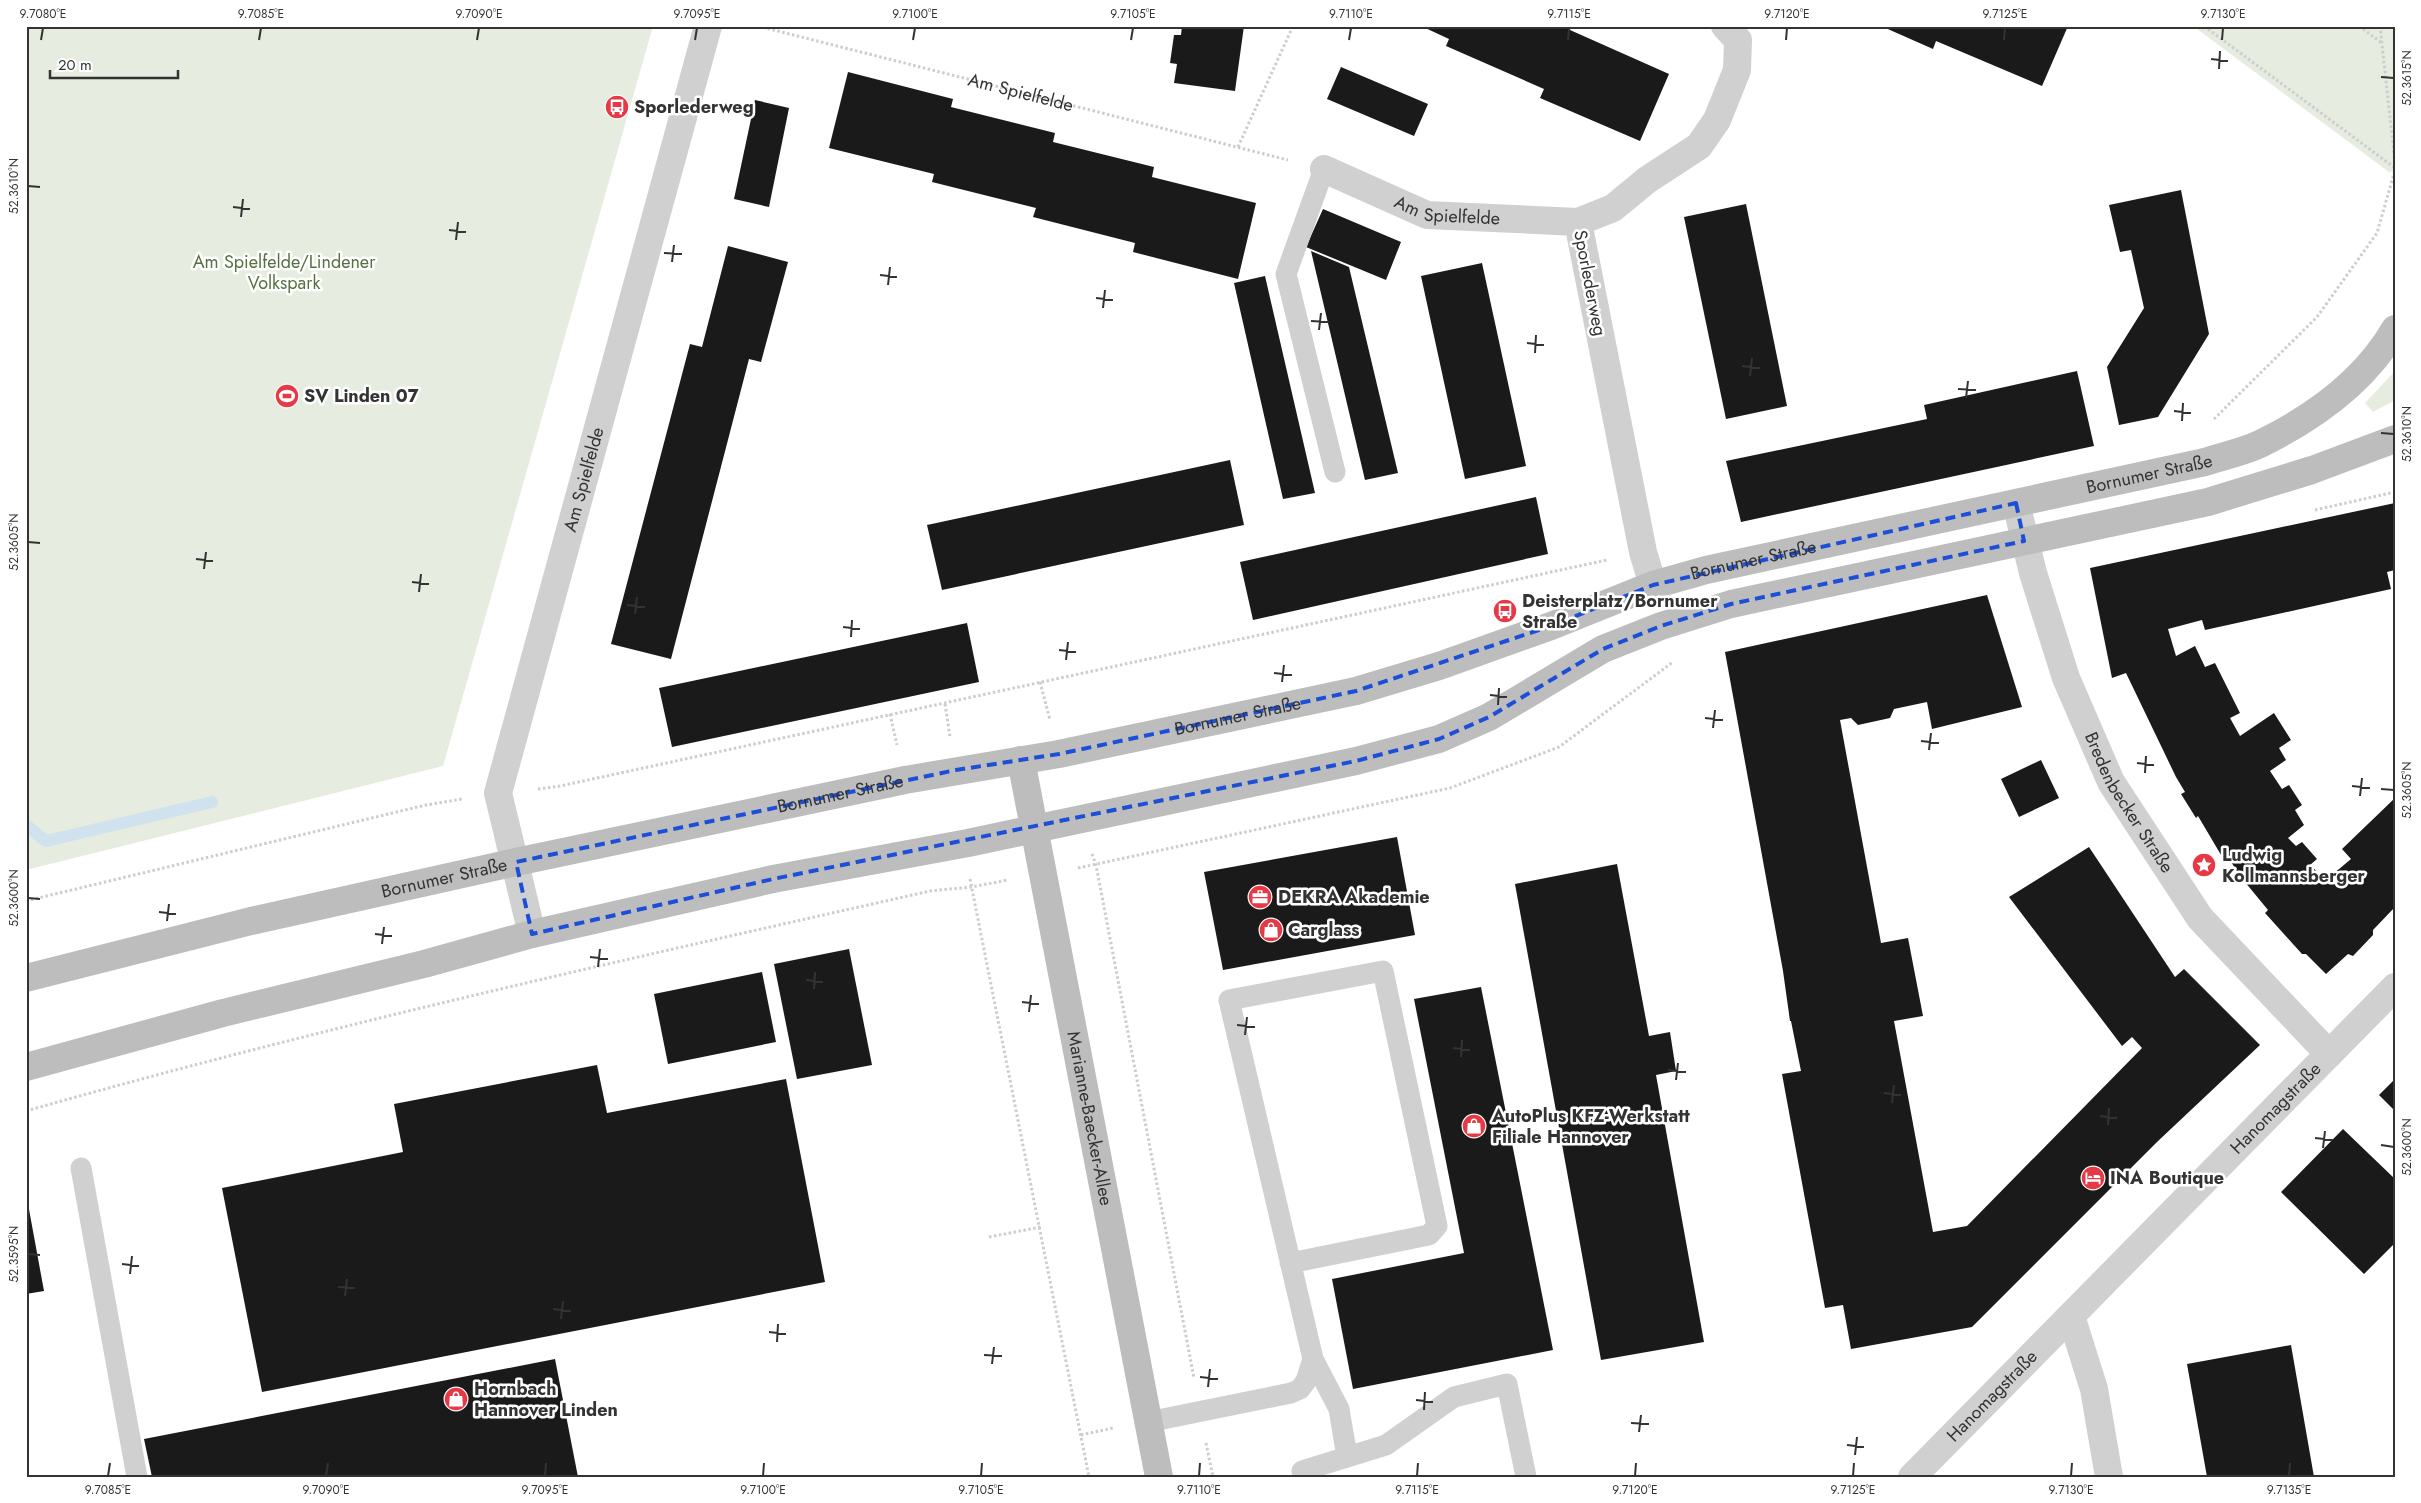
<svg xmlns="http://www.w3.org/2000/svg" width="2421" height="1503" font-family="Jost,sans-serif">
<style>
.green{fill:#e6ecdf}
.lines{fill:none;stroke-linecap:round;stroke-linejoin:round}
.stream{stroke:#cfe2ee;stroke-width:12}
.building{fill:#1a1a1a}
.path{stroke:#cdcdcd;stroke-width:3;stroke-dasharray:2.5 2.5;stroke-linecap:butt}
.lane{stroke:#d0d0d0;stroke-width:21}
.street{stroke:#d0d0d0;stroke-width:28}
.secondary{stroke:#bdbdbd;stroke-width:28}
.marked{fill:none;stroke:#1d4ed8;stroke-width:4;stroke-dasharray:10 6;stroke-linejoin:round}
.ticks{fill:none;stroke:#333;stroke-width:2}
.labels{text-anchor:middle;stroke-width:5;stroke-linejoin:round;paint-order:stroke}
.street-label{font-size:18px;fill:#333;stroke:#fff}
.poi-label{font-size:18px;font-weight:bold;fill:#333;stroke:#fff;text-anchor:start}
.park-label{font-size:18px;fill:#56703f;stroke:#fff}
.neatline{fill:none;stroke:#333;stroke-width:2}
.ticks-label{font-size:12px;text-anchor:middle;fill:#333}
</style>
<rect width="100%" height="100%" fill="#fff"/>
<path class="green" d="M26,26H653L443,766L26,870Z
M2193,26H2395V171L2389,172Z
M2395,371V400L2373,412L2365,403Z"/>
<g class="lines">
<path class="stream" d="M26,825L46,841L212,802"/>
</g>
<path class="building" d="M1182,26H1244L1235,91L1174,83L1177,64L1170,63L1174,35H1181Z
M1421,26H1571L1570,30L1669,74L1640,141L1540,98L1544,89L1446,46L1449,39Z
M1881,26H2068L2042,86L1936,41L1933,49Z
M1341,67L1428,104L1414,136L1327,99Z
M848,72L953,99L951,107L1055,133L1053,142L1154,167L1152,177L1256,203L1238,279L1133,252L1135,243L1033,217L1036,208L932,182L934,174L829,148Z
M755,100L789,108L769,207L734,199Z
M2181,190L2209,334L2158,417L2119,425L2107,367L2144,308L2131,250L2120,252L2109,205Z
M1746,204L1787,406L1726,419L1684,217Z
M1323,209L1401,242L1386,280L1306,247Z
M728,246L788,262L761,362L749,359L671,659L611,644L690,344L702,347Z
M1311,251L1349,267L1398,473L1365,480Z
M1482,263L1526,466L1465,479L1421,276Z
M1265,276L1315,493L1283,499L1234,283Z
M2077,371L2094,446L1741,522L1726,461L1927,419L1924,405Z
M1230,460L1244,525L942,590L927,525Z
M1536,497L1548,554L1253,620L1240,562Z
M2395,503V570L2387,572L2391,589L2205,630L2202,620L2168,629L2176,656L2195,646L2205,667L2215,663L2240,713L2230,718L2240,736L2274,713L2291,740L2279,748L2286,760L2270,771L2282,789L2289,785L2302,805L2295,810L2304,825L2288,838L2296,846L2302,842L2317,859L2310,865L2326,880L2351,859L2342,849L2395,798V907L2373,930V935L2353,956L2348,954L2326,974L2306,954H2302L2265,913L2268,910L2240,876L2228,857L2224,860L2198,816L2196,818L2181,794L2185,792L2176,777L2126,673L2112,678L2090,568Z
M1987,595L2022,707L1932,729L1927,702L1894,709L1890,718L1858,725L1851,718L1840,720L1881,943L1908,938L1923,1016L1894,1021L1933,1232L1967,1226L2142,1048L2132,1037L2122,1046L2009,897L2089,847L2175,977L2184,969L2260,1045L2157,1142L1972,1327L1851,1349L1843,1305L1825,1308L1782,1074L1801,1071L1791,1021H1790L1783,971L1725,652Z
M967,623L979,682L672,747L659,688Z
M2041,760L2059,798L2019,817L2001,779Z
M1397,837L1415,935L1223,970L1204,872Z
M1617,864L1649,1036L1670,1032L1676,1071L1656,1075L1704,1342L1601,1360L1515,884Z
M849,949L872,1065L797,1079L774,964Z
M762,972L776,1042L668,1064L654,994Z
M1481,987L1553,1350L1353,1389L1332,1279L1464,1253L1414,999Z
M597,1065L607,1113L786,1079L825,1282L262,1392L222,1188L403,1152L394,1104Z
M2395,1079V1111L2379,1095Z
M2343,1129L2395,1179V1243L2364,1274L2281,1192Z
M26,1193L44,1291L26,1294Z
M2291,1345L2314,1477H2207L2187,1364Z
M555,1359L578,1477H152L144,1439Z"/>
<g class="lines">
<g class="path">
<path id="s1" d="M758,26L1288,160"/>
<path d="M2204,26L2395,168"/>
<path d="M2359,26L2383,44"/>
<path d="M2380,26L2395,163"/>
<path d="M1238,147L1293,26"/>
<path d="M2214,419L2317,317L2377,233L2395,170"/>
<path d="M2315,510L2395,492"/>
<path d="M1040,682L1050,720"/>
<path d="M945,704L950,737"/>
<path d="M890,714L897,745"/>
<path d="M538,789L560,786L1607,560"/>
<path d="M1092,854L1096,865L1194,1378"/>
<path d="M1078,868L1450,788L1559,747L1673,662"/>
<path d="M970,879L1089,1477"/>
<path d="M26,901L426,805L462,799"/>
<path d="M26,1111C325,1026 628,959 930,891L971,887L1008,880"/>
<path d="M989,1237L1041,1227"/>
<path d="M1081,1435L1113,1428"/>
<path d="M1206,1443L1213,1477"/>
</g>
<path class="lane" d="M1324,169L1286,274L1335,472
M81,1168L137,1477
M1313,1359L1339,1409L1347,1457
M1148,1422L1291,1393L1300,1389L1306,1381L1313,1359L1229,1000L1383,971L1437,1226L1429,1235L1290,1263
M1303,1477L1302,1471L1386,1445L1454,1397L1507,1384L1526,1477"/>
<g class="street">
<path id="s2" d="M1324,169L1427,215L1578,222"/>
<path id="s3" d="M2016,503L2033,573L2066,678L2111,782L2200,918L2329,1054"/>
<path d="M1653,585L1643,552L1578,222L1613,208L1647,180L1699,146L1717,120L1737,70L1738,40L1725,26"/>
<path id="s4" d="M532,934L498,793L708,26"/>
<path d="M2071,1316L2094,1389L2109,1477"/>
<path id="s5" d="M1912,1477L2395,987"/>
</g>
<g class="secondary">
<path id="s6" d="M1021,760L1159,1477"/>
<path id="s7" d="M26,978L251,921L516,862L905,780L1059,754L1356,691L1439,666L1551,626L1653,585L1706,570L2205,462C2223,456 2243,452 2260,444C2313,418 2365,381 2395,329"/>
<path d="M26,1067L223,1013L424,964L532,934L773,879L968,843L1356,761L1439,739L1489,717L1603,649L1661,626L1731,604L2208,502L2312,470L2395,439"/>
</g>
</g>
<path class="marked" d="M2016,503L2024,541L1731,604L1661,626L1603,649L1489,717L1439,739L1356,761L773,879L532,934L516,862L956,770L1059,754L1356,691L1551,626L1653,585Z"/>
<path class="ticks" d="M41,40L43,28M259,40L261,28M477,40L479,28M695,40L697,28M913,40L915,28M1131,40L1133,28M1349,40L1351,28M1568,40L1569,28M1786,40L1787,28M2004,40L2005,28M2222,40L2223,28M2211,59L2228,61M2219,69L2220,51M2381,77L2394,78M28,186L40,187M233,207L250,209M241,217L243,199M449,230L466,232M456,240L458,222M664,253L682,254M672,262L674,245M880,275L897,277M888,285L890,267M1096,298L1113,300M1103,308L1105,290M1311,321L1329,322M1319,330L1321,313M1527,343L1544,345M1535,353L1536,335M1742,366L1760,368M1750,376L1752,358M1958,389L1976,390M1966,398L1968,381M2174,411L2191,413M2182,421L2183,403M2381,433L2394,434M28,542L40,543M196,559L213,561M204,569L206,552M412,582L429,584M419,592L421,574M627,605L645,607M635,614L637,597M843,627L860,629M851,637L852,620M1059,650L1076,652M1066,660L1068,642M1274,673L1292,675M1282,682L1284,665M1490,695L1507,697M1498,705L1499,688M1705,718L1723,720M1713,728L1715,710M1921,741L1939,743M1929,750L1931,733M2137,763L2154,765M2145,773L2146,756M2352,786L2370,788M2381,789L2394,790M2360,796L2362,778M28,898L40,899M159,912L176,914M167,921L169,904M375,934L392,936M382,944L384,927M590,957L608,959M598,967L600,949M806,980L823,982M814,989L815,972M1022,1002L1039,1004M1029,1012L1031,995M1237,1025L1255,1027M1245,1035L1247,1017M1453,1048L1470,1050M1461,1057L1462,1040M1668,1070L1686,1072M1676,1080L1678,1063M1884,1093L1901,1095M1892,1103L1894,1085M2100,1116L2117,1118M2108,1125L2109,1108M2315,1138L2333,1140M2381,1145L2394,1147M2323,1148L2325,1131M28,1254L40,1255M122,1264L139,1266M130,1274L132,1256M338,1287L355,1288M345,1296L347,1279M553,1309L571,1311M561,1319L563,1301M769,1332L786,1334M777,1342L778,1324M984,1355L1002,1356M992,1364L994,1347M1200,1377L1218,1379M1208,1387L1210,1369M1416,1400L1433,1402M1424,1410L1425,1392M1631,1423L1649,1424M1639,1432L1641,1415M1847,1445L1864,1447M1855,1455L1857,1437M108,1476L110,1463M326,1476L328,1463M545,1476L546,1463M763,1476L764,1463M981,1476L982,1463M1199,1476L1200,1463M1417,1476L1418,1463M1635,1476L1636,1463M1853,1476L1854,1463M2071,1476L2072,1463M2289,1476L2290,1463"/>
<defs>
<g id="bus-disc" transform="scale(1.25)"><circle r="9.5" fill="#e63946" stroke="#fff"/><path d="M-5-6H5V4H4V6H2V4H-2V6H-4V4H-5ZM-3.5-4V0h7V-4ZM-3.5 1.2v1.5H-2V1.2ZM2 1.2v1.5H3.5V1.2Z" fill="#fff"/></g>
<g id="stadium-disc" transform="scale(1.25)"><circle r="9.5" fill="#e63946" stroke="#fff"/><path d="M0-5a6.5 5 0 1 0 0 10a6.5 5 0 1 0 0-10ZM-3.5-1.8h7v3.6h-7Z" fill="#fff"/></g>
<g id="sight-disc" transform="scale(1.25)"><circle r="9.5" fill="#e63946" stroke="#fff"/><path d="M0-6L1.8-2.2L6-1.7L2.9 1.2L3.7 5.4L0 3.3L-3.7 5.4L-2.9 1.2L-6-1.7L-1.8-2.2Z" fill="#fff"/></g>
<g id="office-disc" transform="scale(1.25)"><circle r="9.5" fill="#e63946" stroke="#fff"/><path d="M-6-3h4V-5.5h4V-3h4V5H-6ZM-1-4.5V-3h2v-1.5ZM-6 0V1H6V0Z" fill="#fff"/></g>
<g id="shop-disc" transform="scale(1.25)"><circle r="9.5" fill="#e63946" stroke="#fff"/><path d="M-5-2.5h2.3a2.7 3.5 0 0 1 5.4 0H5L5.5 6h-11ZM-1.5-2.5h3a1.5 2.3 0 0 0-3 0Z" fill="#fff"/></g>
<g id="hotel-disc" transform="scale(1.25)"><circle r="9.5" fill="#e63946" stroke="#fff"/><path d="M-6-4.5h1.5V1H6V5H4.5V3h-9V5H-6ZM-4 0a1.8 1.8 0 1 1 3.6 0ZM.5 0V-2.5h3Q6-2.5 6 0Z" fill="#fff"/></g>
</defs>
<g fill-rule="evenodd">
<use href="#bus-disc" x="617" y="107"/>
<use href="#stadium-disc" x="287" y="396"/>
<use href="#bus-disc" x="1505" y="611"/>
<use href="#sight-disc" x="2204" y="865"/>
<use href="#office-disc" x="1260" y="897"/>
<use href="#shop-disc" x="1271" y="930"/>
<use href="#shop-disc" x="1474" y="1126"/>
<use href="#hotel-disc" x="2093" y="1178"/>
<use href="#shop-disc" x="456" y="1399"/>
</g>
<g class="labels">
<g class="street-label">
<text dy="6" stroke="none"><textPath href="#s1" startOffset="271">Am Spielfelde</textPath></text>
<text dy="6" stroke="none"><textPath href="#s2" startOffset="132">Am Spielfelde</textPath></text>
<text transform="translate(1590 283) rotate(79)" y="6">Sporlederweg</text>
<text dy="6" stroke="none"><textPath href="#s7" startOffset="2185">Bornumer Straße</textPath></text>
<text dy="6" stroke="none"><textPath href="#s4" startOffset="470">Am Spielfelde</textPath></text>
<text dy="6" stroke="none"><textPath href="#s7" startOffset="1780">Bornumer Straße</textPath></text>
<text dy="6" stroke="none"><textPath href="#s7" startOffset="1240">Bornumer Straße</textPath></text>
<text dy="6" stroke="none"><textPath href="#s7" startOffset="835">Bornumer Straße</textPath></text>
<text dy="6" stroke="none"><textPath href="#s3" startOffset="322">Bredenbecker Straße</textPath></text>
<text dy="6" stroke="none"><textPath href="#s7" startOffset="430">Bornumer Straße</textPath></text>
<text dy="6" stroke="none"><textPath href="#s5" startOffset="518">Hanomagstraße</textPath></text>
<text dy="6" stroke="none"><textPath href="#s6" startOffset="365">Marianne-Baecker-Allee</textPath></text>
<text dy="6" stroke="none"><textPath href="#s5" startOffset="114">Hanomagstraße</textPath></text>
</g>
<g class="poi-label">
<text x="634" y="113">Sporlederweg</text>
<text x="304" y="402">SV Linden 07</text>
<text x="1522" y="607">Deisterplatz/Bornumer<tspan x="1522" dy="21">Straße</tspan></text>
<text x="2222" y="861">Ludwig<tspan x="2222" dy="21">Kollmannsberger</tspan></text>
<text x="1278" y="903">DEKRA Akademie</text>
<text x="1288" y="936">Carglass</text>
<text x="1492" y="1122">AutoPlus KFZ-Werkstatt<tspan x="1492" dy="21">Filiale Hannover</tspan></text>
<text x="2110" y="1184">INA Boutique</text>
<text x="474" y="1395">Hornbach<tspan x="474" dy="21">Hannover Linden</tspan></text>
</g>
<g class="park-label">
<text x="284" y="268">Am Spielfelde/Lindener<tspan x="284" dy="21">Volkspark</tspan></text>
</g>
</g>
<rect width="2421" height="1503" fill="none" stroke="#ffffff" stroke-width="55"/>
<path d="M50 70v8h128v-8" fill="none" stroke="#333333" stroke-width="2.5"/>
<text x="58" y="70" font-size="15" fill="#333333" stroke="#ffffff" stroke-width="4" paint-order="stroke">20 m</text>
<rect x="28" y="28" width="2366" height="1448" class="neatline"/>
<g class="ticks-label">
<text x="43" y="18">9.7080°E</text>
<text x="261" y="18">9.7085°E</text>
<text x="479" y="18">9.7090°E</text>
<text x="697" y="18">9.7095°E</text>
<text x="915" y="18">9.7100°E</text>
<text x="1133" y="18">9.7105°E</text>
<text x="1351" y="18">9.7110°E</text>
<text x="1569" y="18">9.7115°E</text>
<text x="1787" y="18">9.7120°E</text>
<text x="2005" y="18">9.7125°E</text>
<text x="2223" y="18">9.7130°E</text>
<text transform="translate(2407 78) rotate(-90)" y="4">52.3615°N</text>
<text transform="translate(14 186) rotate(-90)" y="4">52.3610°N</text>
<text transform="translate(2407 434) rotate(-90)" y="4">52.3610°N</text>
<text transform="translate(14 542) rotate(-90)" y="4">52.3605°N</text>
<text transform="translate(2407 790) rotate(-90)" y="4">52.3605°N</text>
<text transform="translate(14 898) rotate(-90)" y="4">52.3600°N</text>
<text transform="translate(2407 1147) rotate(-90)" y="4">52.3600°N</text>
<text transform="translate(14 1254) rotate(-90)" y="4">52.3595°N</text>
<text x="108" y="1494">9.7085°E</text>
<text x="326" y="1494">9.7090°E</text>
<text x="545" y="1494">9.7095°E</text>
<text x="763" y="1494">9.7100°E</text>
<text x="981" y="1494">9.7105°E</text>
<text x="1199" y="1494">9.7110°E</text>
<text x="1417" y="1494">9.7115°E</text>
<text x="1635" y="1494">9.7120°E</text>
<text x="1853" y="1494">9.7125°E</text>
<text x="2071" y="1494">9.7130°E</text>
<text x="2289" y="1494">9.7135°E</text>
</g>
</svg>
